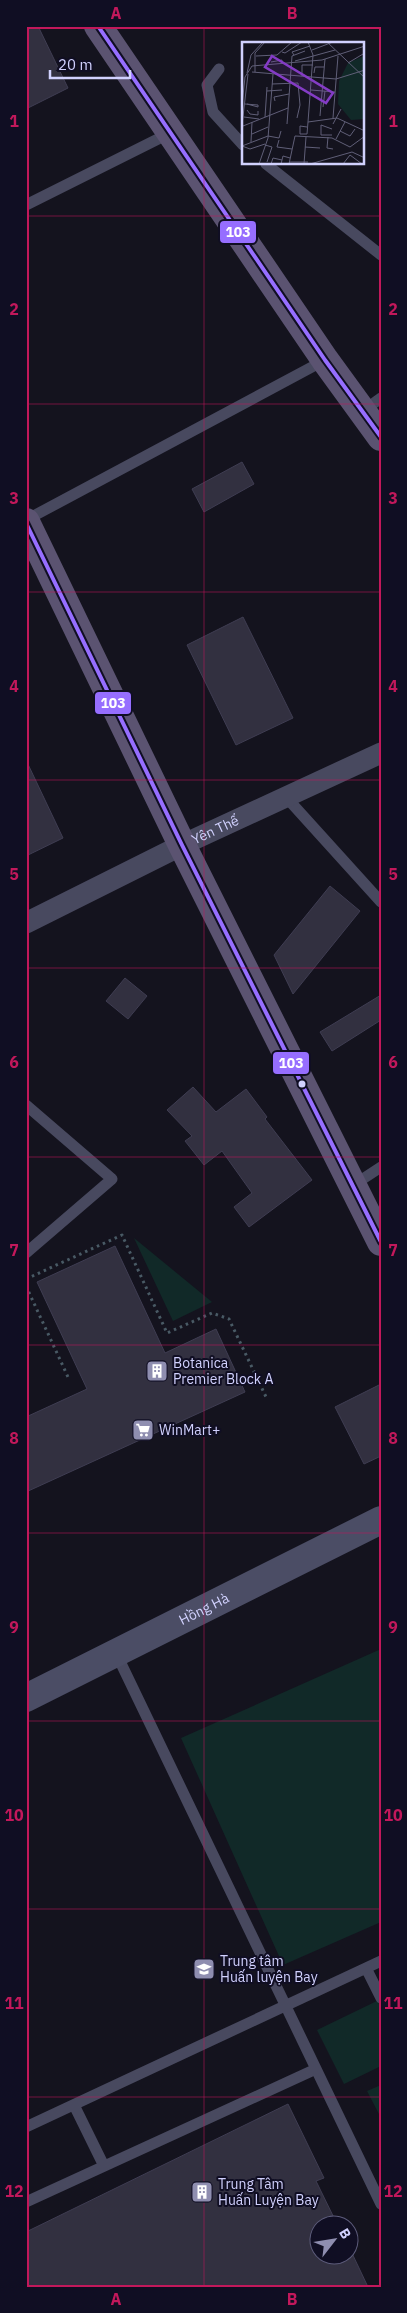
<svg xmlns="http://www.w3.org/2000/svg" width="407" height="2313" font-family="'IBM Plex Sans',sans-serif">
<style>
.green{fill:#112928}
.building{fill:#323040;stroke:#3f3d52}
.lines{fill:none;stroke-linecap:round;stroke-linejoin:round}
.path{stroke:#495a65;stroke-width:3;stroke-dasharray:2.5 4;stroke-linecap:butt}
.lane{stroke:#48495f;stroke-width:11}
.street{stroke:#48495f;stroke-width:21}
.secondary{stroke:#4b4d65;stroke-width:28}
.primary{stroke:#5b5371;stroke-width:28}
.bus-1-casing{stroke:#100e23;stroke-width:8}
.bus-1{stroke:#966eff;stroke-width:4}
.grid{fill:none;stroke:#c2185b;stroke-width:1;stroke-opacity:0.55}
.bus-dot{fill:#d1d1fe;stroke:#100e23;stroke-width:2}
.labels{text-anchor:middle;stroke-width:4;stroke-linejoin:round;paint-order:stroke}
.street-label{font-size:14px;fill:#d1d1fe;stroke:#100e23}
.poi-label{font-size:14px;fill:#d1d1fe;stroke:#100e23;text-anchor:start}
.inset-road{fill:none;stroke:#605f78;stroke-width:1}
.view{fill:#843cc5;fill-opacity:0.15;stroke:#843cc5;stroke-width:2.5}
.inset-edge{fill:none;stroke:#d1d1fe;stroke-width:2.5}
.line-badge{stroke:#100e23;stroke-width:2}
.badge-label{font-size:14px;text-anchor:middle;font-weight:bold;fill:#fff}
.neatline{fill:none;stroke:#c2185b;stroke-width:2}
.grid-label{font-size:16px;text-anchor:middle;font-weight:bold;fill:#c2185b}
</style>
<rect width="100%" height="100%" fill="#14131e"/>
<path class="green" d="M134,1238L212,1302L173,1321Z
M381,1649V1922L283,1965L181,1738Z
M381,1999V2066L344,2084L317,2030Z
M381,2085V2118L367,2091Z"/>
<path class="building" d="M26,26H38L68,88L26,109Z
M242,462L254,484L204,512L192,489Z
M243,617L293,718L236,745L187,645Z
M26,760L63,838L26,856Z
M330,886L360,911L293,994L274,955Z
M125,978L147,996L128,1019L106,1001Z
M381,995V1020L332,1051L320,1032Z
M193,1087L216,1112L246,1089L267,1117L265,1119L312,1180L249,1227L234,1207L252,1193L222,1151L204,1165L185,1141L192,1136L167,1110Z
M115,1246L165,1353L216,1329L245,1392L26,1492V1417L87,1389L37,1282Z
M381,1384V1456L364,1464L335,1407Z
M288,2104L324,2178L316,2181L338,2226H320V2256H350V2249L368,2287H26V2232Z"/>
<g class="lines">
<path class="path" d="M26,1279L122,1235L167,1333L212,1313L229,1319L267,1399
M26,1286L68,1377"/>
<path class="lane" d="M219,69L207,85L213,112L243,145
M266,164L381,255
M26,205L170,133
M363,411L381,398
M26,520L325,360
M286,797L381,902
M26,1105L112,1179L26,1253
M352,1186L381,1167
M116,1653L381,2204
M366,1968L381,1998
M74,2105L104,2166
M26,2127L381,1961
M26,2202L316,2069"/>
<path class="street" id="s1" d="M26,923L182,845L381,753"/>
<path class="secondary" id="s2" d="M26,1698L381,1520"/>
<path class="primary" d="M98,26L325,360L381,437
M26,522L182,845L381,1242"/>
<g class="bus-1-casing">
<path id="bus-1" d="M98,26L325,360L381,437
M26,523L182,845L381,1242"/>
</g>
<use href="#bus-1" class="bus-1"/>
</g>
<path class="grid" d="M204,26V2287M26,216H381M26,404H381M26,592H381M26,780H381M26,968H381M26,1157H381M26,1345H381M26,1533H381M26,1721H381M26,1909H381M26,2097H381"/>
<defs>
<g id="building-square" transform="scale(1.125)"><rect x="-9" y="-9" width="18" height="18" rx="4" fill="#8f8eb0" stroke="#100e23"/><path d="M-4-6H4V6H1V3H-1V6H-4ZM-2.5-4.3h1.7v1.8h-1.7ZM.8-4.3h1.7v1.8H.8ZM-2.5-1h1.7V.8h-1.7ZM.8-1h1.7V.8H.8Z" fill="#fff"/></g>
<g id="supermarket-square" transform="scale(1.125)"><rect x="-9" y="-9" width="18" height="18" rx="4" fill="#8f8eb0" stroke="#100e23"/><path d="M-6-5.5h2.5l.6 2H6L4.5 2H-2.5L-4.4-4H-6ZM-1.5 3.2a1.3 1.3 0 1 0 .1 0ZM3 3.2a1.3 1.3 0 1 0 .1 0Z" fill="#fff"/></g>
<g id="university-square" transform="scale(1.125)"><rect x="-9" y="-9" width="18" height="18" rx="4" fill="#8f8eb0" stroke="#100e23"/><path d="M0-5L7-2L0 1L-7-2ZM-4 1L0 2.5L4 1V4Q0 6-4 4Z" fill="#fff"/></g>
</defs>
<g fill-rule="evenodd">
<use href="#building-square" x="157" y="1371"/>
<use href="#supermarket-square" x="143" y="1430"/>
<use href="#university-square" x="204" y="1969"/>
<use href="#building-square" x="202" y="2192"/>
</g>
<circle class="bus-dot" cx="302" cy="1084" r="4.5"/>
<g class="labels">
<g class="street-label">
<text dy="5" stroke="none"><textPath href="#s1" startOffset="211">Yên Thế</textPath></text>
<text dy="5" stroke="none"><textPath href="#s2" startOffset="199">Hồng Hà</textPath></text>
</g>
<g class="poi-label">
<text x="173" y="1368">Botanica<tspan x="173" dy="16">Premier Block A</tspan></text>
<text x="159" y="1435">WinMart+</text>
<text x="220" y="1966">Trung tâm<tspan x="220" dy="16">Huấn luyện Bay</tspan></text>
<text x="218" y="2189">Trung Tâm<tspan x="218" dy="16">Huấn Luyện Bay</tspan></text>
</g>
</g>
<g transform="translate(242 42)">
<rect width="122" height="122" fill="#14131e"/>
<path d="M122,14V77L109,78L96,62L97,39L106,21Z" fill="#112928"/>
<path class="inset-road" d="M85,0L123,36M70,8L91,0M40,10L43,11L60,0M52,13L50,10L68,4M14,14L35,13L50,0M53,19L93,8M29,20L40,18V22M106,21L121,12M10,30L94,37L123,28M13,30V11L23,0M5,31L9,13L21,0M72,31L73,25H82M60,34V23H71M30,42L56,41L58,63L55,76M69,48L93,50M25,49L40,48M33,59L32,55L47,52M3,62L16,63V65L5,62M0,63L3,35L10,24L80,18L123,4M81,65L83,49M5,68L8,72L16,73V69M78,74L83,17M2,75L17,77M23,75L25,45M91,76L96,14M66,80L95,76L123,89M45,82L50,14L63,9M91,82L99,67M0,83L6,32M1,84L46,66M65,85L58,84V92H65L66,80L71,13L66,0M98,89L108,94L113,87M10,92L26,85M90,93H79V83L90,87M86,95L85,106L91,107M94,97L103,80M37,98L35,105L50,107M9,100L10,80M23,103L30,105L25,120M0,104L26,94L37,96L39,89M0,104L8,107L23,102M63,105L78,106M47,120H66M17,122L26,96L31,32M29,122L31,116L40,118M39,122L41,114L48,116M47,122L53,94L90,96L108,105L123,94M62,122L64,95M68,122L110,110L123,116M101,122L108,113L120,122"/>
<path class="view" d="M30,14L91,51L84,61L23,25Z"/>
<rect width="122" height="122" class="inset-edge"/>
</g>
<g class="line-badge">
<rect x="219" y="220" width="38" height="24" rx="5" fill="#966eff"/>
<rect x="94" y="691" width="38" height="24" rx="5" fill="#966eff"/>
<rect x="272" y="1051" width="38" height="24" rx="5" fill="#966eff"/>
</g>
<g class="badge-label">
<text x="238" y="237">103</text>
<text x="113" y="708">103</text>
<text x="291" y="1068">103</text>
</g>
<rect width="407" height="2313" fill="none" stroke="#100e23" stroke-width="55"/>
<g transform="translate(334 2240) rotate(59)"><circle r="24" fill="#100e23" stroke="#5d5c7b"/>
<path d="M0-4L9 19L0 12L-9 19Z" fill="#8f8eb0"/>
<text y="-8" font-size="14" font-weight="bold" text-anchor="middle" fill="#d1d1fe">B</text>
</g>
<path d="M50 70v8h80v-8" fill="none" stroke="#d1d1fe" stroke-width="2.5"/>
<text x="58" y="70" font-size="15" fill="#d1d1fe" stroke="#100e23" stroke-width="4" paint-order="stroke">20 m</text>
<rect x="28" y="28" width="352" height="2258" class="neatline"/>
<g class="grid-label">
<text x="116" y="19">A</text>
<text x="292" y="19">B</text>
<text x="14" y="127">1</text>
<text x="393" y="127">1</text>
<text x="14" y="315">2</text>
<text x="393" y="315">2</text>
<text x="14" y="504">3</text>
<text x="393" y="504">3</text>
<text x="14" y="692">4</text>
<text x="393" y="692">4</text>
<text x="14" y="880">5</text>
<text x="393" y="880">5</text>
<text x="14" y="1068">6</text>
<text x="393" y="1068">6</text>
<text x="14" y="1256">7</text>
<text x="393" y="1256">7</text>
<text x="14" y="1444">8</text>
<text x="393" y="1444">8</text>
<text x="14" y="1633">9</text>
<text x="393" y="1633">9</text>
<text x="14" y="1821">10</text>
<text x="393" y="1821">10</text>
<text x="14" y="2009">11</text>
<text x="393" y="2009">11</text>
<text x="14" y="2197">12</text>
<text x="393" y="2197">12</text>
<text x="116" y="2305">A</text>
<text x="292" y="2305">B</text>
</g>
</svg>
